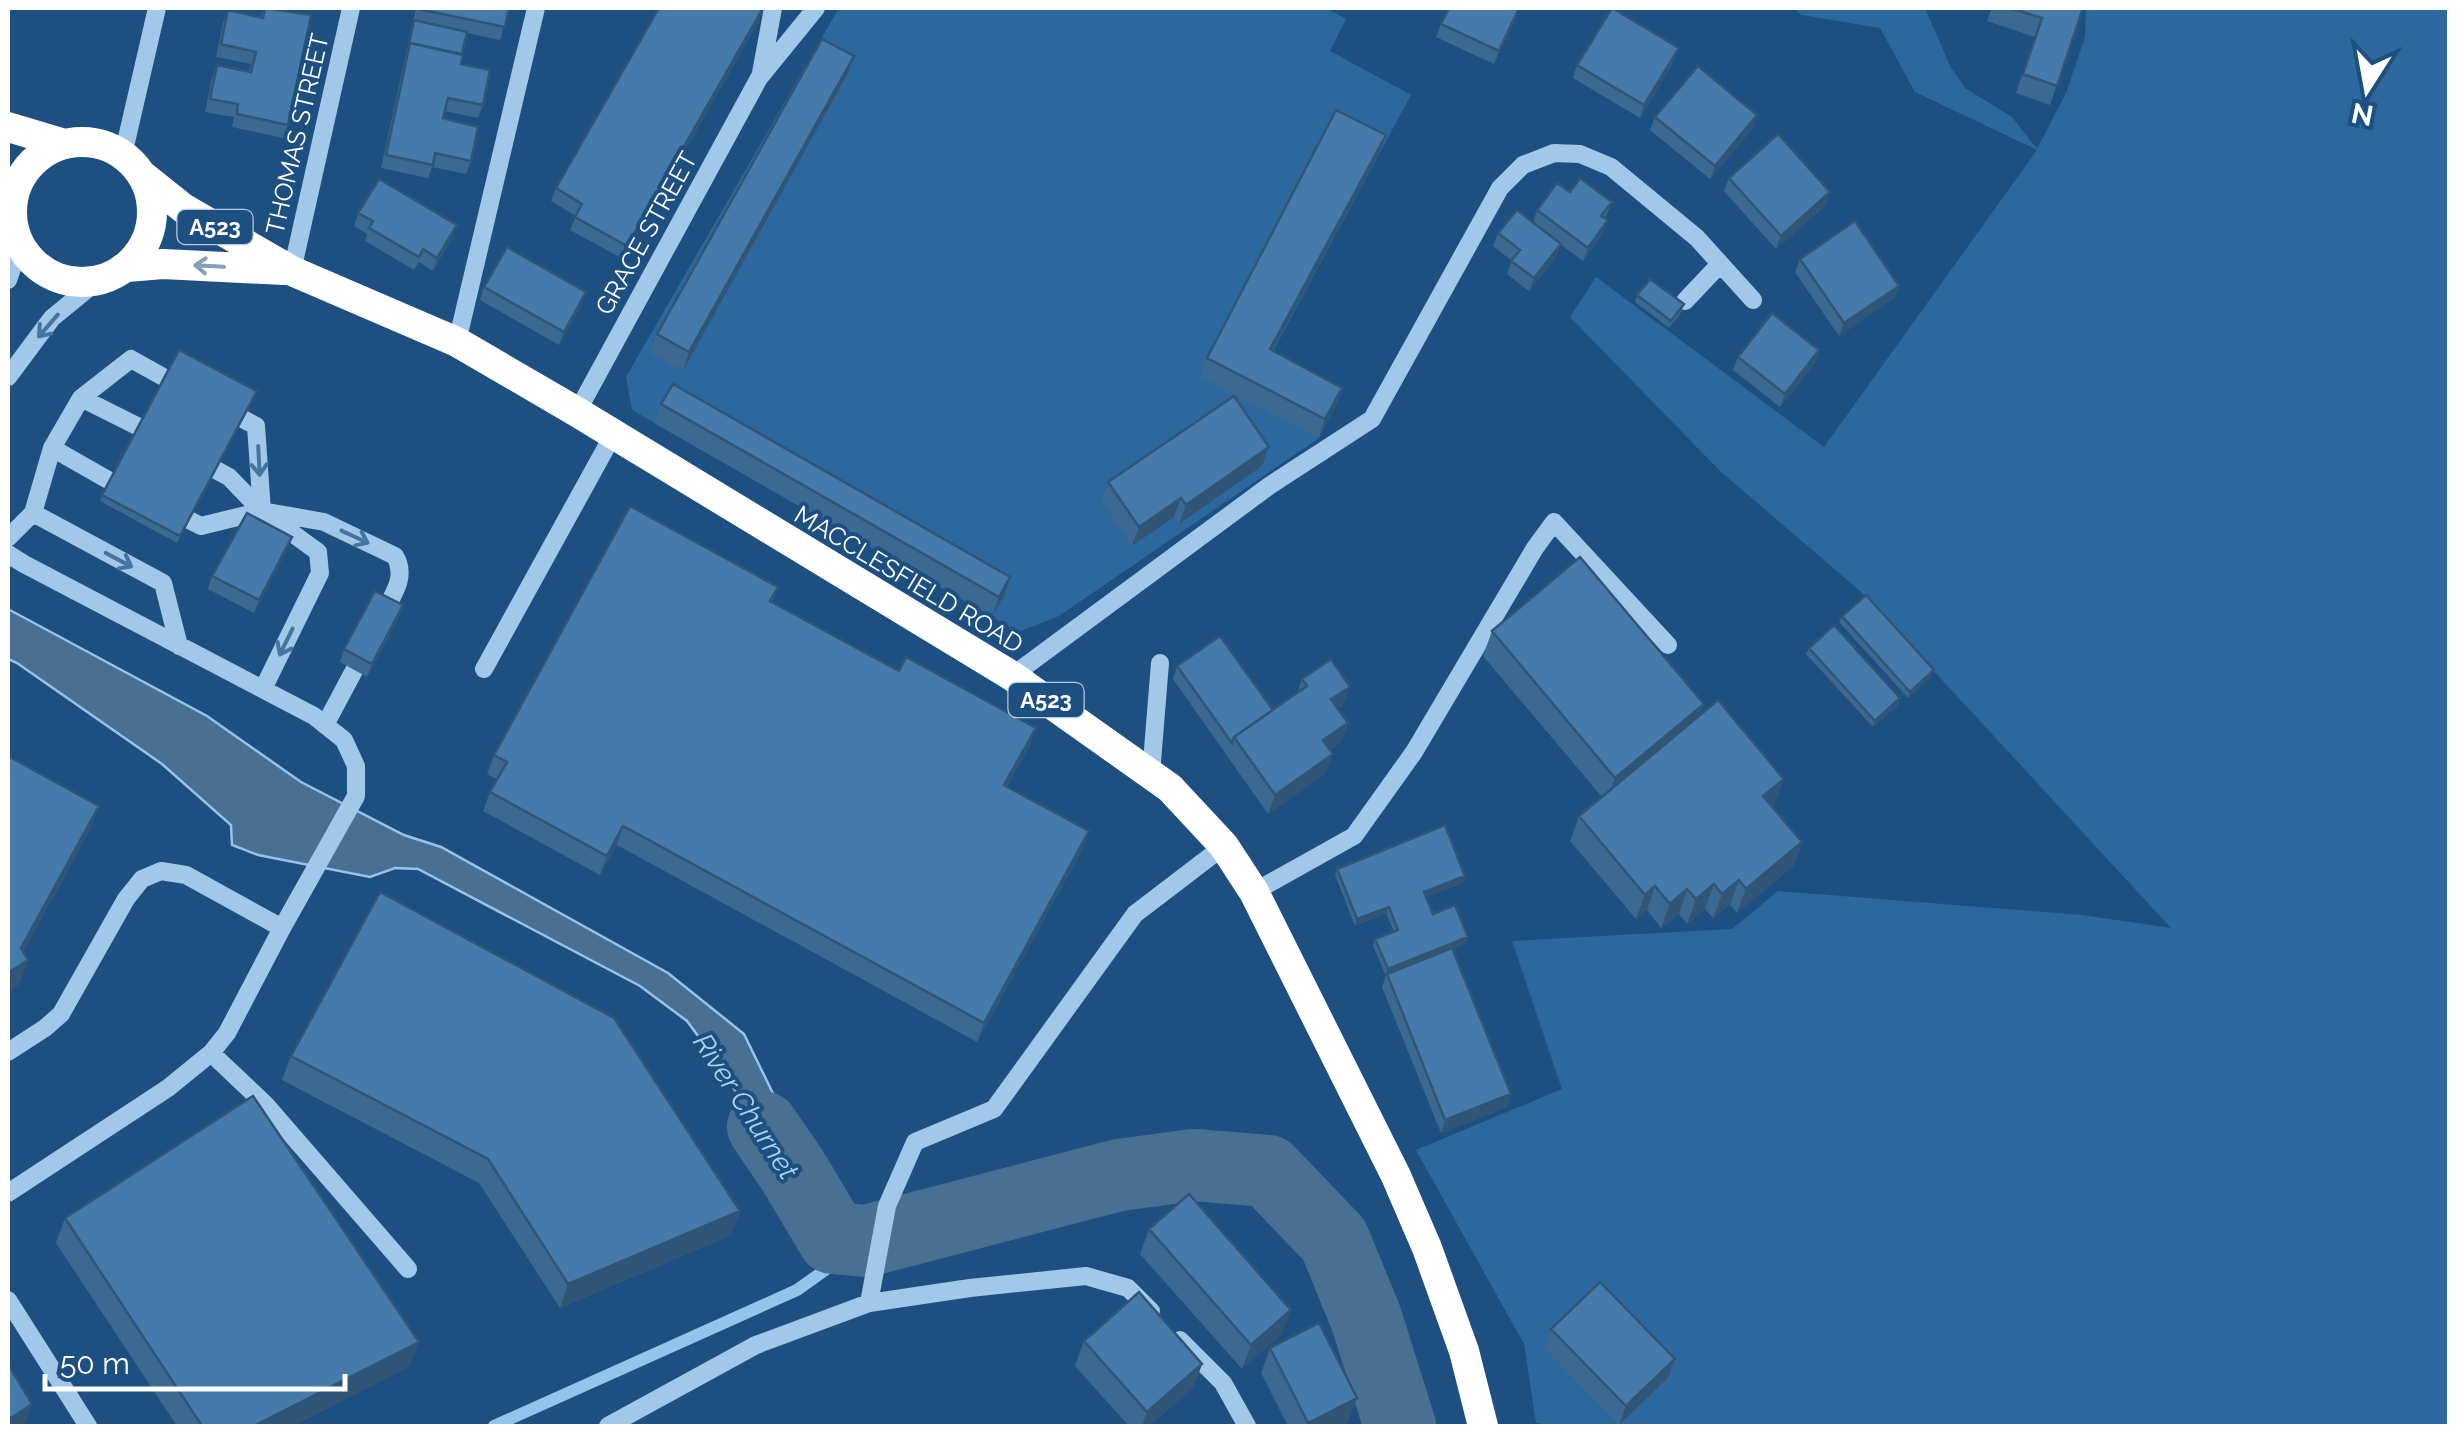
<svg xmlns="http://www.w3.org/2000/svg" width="2457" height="1434" font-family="Raleway,sans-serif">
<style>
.green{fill:#2c689d}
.water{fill:#496f93;stroke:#94c3eb;stroke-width:2.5}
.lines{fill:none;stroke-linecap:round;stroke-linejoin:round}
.stream{stroke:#94c3eb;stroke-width:12}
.river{stroke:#496f93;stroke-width:72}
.minor{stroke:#a1c7e9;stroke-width:18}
.highway{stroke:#fff;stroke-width:30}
.wall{fill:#3b6992}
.shaded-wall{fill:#305577}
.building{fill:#457aaa;stroke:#305577;stroke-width:2.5}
.oneway{stroke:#839fb9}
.oneway2{stroke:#4574a0}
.labels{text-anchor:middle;stroke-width:8;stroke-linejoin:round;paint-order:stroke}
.shield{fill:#1d5080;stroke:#bbcad9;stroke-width:2.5}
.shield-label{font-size:22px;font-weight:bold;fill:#fff}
.street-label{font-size:25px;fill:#fff;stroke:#1d5080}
.water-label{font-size:28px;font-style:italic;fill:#acd1f1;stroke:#1d5080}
</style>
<rect width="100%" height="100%" fill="#1d5080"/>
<path class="green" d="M839,8H1326L1346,19L1330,51L1411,95L1270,356L1342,392L1319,438L1059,616L1018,632L632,410L626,377Z
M1793,8H1925L1950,66L1965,88L2012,117L2037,149L2066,93L2085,37L2086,8H2449V1426H1554L1536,1423L1524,1344L1416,1150L1562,1089L1512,941L1732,929L1778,891L2082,915L2171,928L1860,591L1720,471L1570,317L1596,277L1824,447L2037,150L1915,92L1880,28L1802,15Z"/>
<path class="water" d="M8,609L207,716L301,782L404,835L441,847L668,973L744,1034L822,1194L812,1230L789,1195L728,1077L687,1021L640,986L418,869L395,868L370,877L258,855L232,845L231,825L162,764L17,663L8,659Z"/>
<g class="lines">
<path class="stream" d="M494,1426L797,1290L866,1241"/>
<path class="river" d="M763,1127L793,1171L833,1238L866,1241L1119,1175L1194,1165L1268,1171L1334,1240L1366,1318L1400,1426"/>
<path class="minor" d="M761,73L773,8
M123,155L157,8
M292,271L351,8
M8,280L20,245
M1685,301L1720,264
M457,342L536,8
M8,377L52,318L96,282
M81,398L131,359L165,378
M577,412L759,78L816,8
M243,419L256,426L262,511
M52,448L110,481
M216,470L229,477L262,511L318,552L320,573L263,689
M33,513L163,583L179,646
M189,520L201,526L262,511L324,522L395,556C408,578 391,597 381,618
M8,538L33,513L52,448L81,398L139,427
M8,554L24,564L314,716L344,740L356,766V796L282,928L227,1033L211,1053L168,1088L8,1193
M484,669L613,435
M1012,676L1269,486L1372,419L1500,188L1523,165L1554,153L1580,154L1611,167L1697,238L1753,300
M325,725L365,650
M1151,774L1160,663
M1254,892L1354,836L1414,752L1535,548L1554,522L1668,645
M8,1052L45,1028L61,1014L126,899L142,879L161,871L186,875L282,928
M211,1053L265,1104L408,1269
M8,1300L88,1426
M869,1303L887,1206L915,1142L994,1109L1135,914L1224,846
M1180,1340L1223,1383L1247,1426
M608,1426L756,1345L869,1303L970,1288L1086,1276L1128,1288L1151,1311"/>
<path class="highway" d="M8,127L65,144
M12 212a70 70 0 1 1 140 0a70 70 0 1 1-140 0Z
M143,176L183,208L292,271L457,342L577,412L1012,676L1170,788L1224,846L1254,892L1396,1176L1427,1248L1464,1351L1483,1426
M127,267L163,264L284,270"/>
</g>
<path class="wall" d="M264,8L288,125L283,138L232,127L234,117L205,112L212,78L217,65L249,71L251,64L216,57L223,23L228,10L261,17Z
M416,8H509L500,40L467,33L461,64L483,105L478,118L445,111L443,118L471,161L466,174L432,167L428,178L381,168Z
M763,8L759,21L623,259L570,230L576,216L551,201L556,188Z
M1992,8H2083L2050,105L2016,93L2035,37L1987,21Z
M1514,22L1494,64L1436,37L1441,24Z
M1674,61L1640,118L1573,78L1577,65Z
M847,75L683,371L650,353L657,334Z
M1655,117L1753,128L1710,179L1650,130Z
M1386,135L1379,154L1273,351L1342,388L1335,407L1319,438L1200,377L1207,358Z
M1729,178L1826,205L1776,249L1724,191Z
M1570,192L1612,202L1605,218L1603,233L1583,261L1560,244L1556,257L1529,291L1507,274L1512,261L1493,246L1498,233L1533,222L1537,210Z
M358,213L452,238L433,271L419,262L414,270L365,241L367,234L354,226Z
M1800,259L1899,286L1894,298L1839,336L1795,272Z
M484,287L581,305L559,345L480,300Z
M1637,295L1684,304L1682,311L1669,328L1635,302Z
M1819,350L1815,363L1780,407L1733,370L1738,357Z
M257,391L177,543L100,501L102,495Z
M661,404L1010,577L1004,596L992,616L654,423Z
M1269,447L1262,466L1179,524L1174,517L1132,546L1101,501L1108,482Z
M287,550L254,613L208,589L212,576Z
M778,587L772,602L899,671L1036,728L1029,747L1007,786L1082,850L977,1042L617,845L600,875L483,811L490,792L497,779L487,774L494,755Z
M403,605L398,618L367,677L340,662L344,649Z
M1842,616L1931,677L1908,698L1839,622Z
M1492,631L1704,704L1699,716L1775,803L1772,806L1802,842L1793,866L1737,913L1730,905L1713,918L1705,909L1687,924L1679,914L1661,928L1647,910L1636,919L1570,841L1579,816L1602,797L1483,656Z
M1809,648L1900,698L1898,705L1873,727L1806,654Z
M1177,666L1273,710L1297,694L1302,679L1343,706L1338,709L1348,723L1341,742L1329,750L1326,773L1268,814L1173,679Z
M1337,869L1465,876L1463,883L1426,897L1433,914L1466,944L1452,949L1511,1094L1507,1107L1441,1133L1382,987L1386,976L1373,946L1375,939L1394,932L1386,913L1355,926L1335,875Z
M291,1056L740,1211L731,1235L560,1308L479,1183L282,1080Z
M65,1218L410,1366L293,1426H177L56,1243Z
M1149,1229L1282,1334L1242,1369L1140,1254Z
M1551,1329L1675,1359L1668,1378L1619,1425L1544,1348Z
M1084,1341L1202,1364L1193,1388L1149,1426H1129L1075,1366Z
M1270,1348L1348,1422L1339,1426H1288L1261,1373Z"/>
<path class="shaded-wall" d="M763,8L759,21L623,259L627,246Z
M1519,8L1514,22L1494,64L1499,51Z
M1679,48L1674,61L1640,118L1644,105Z
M854,56L847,75L683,371L689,352Z
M1757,115L1753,128L1710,179L1715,166Z
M1386,135L1379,154L1263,368L1270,349Z
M1830,192L1826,205L1776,249L1781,236Z
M1608,220L1603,233L1583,261L1588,248Z
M457,225L452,238L433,271L437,258Z
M1561,244L1556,257L1529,291L1534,278Z
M1899,286L1894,298L1839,336L1844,323Z
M586,292L581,305L559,345L564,332Z
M1819,350L1815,363L1780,407L1785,394Z
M1342,388L1335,407L1319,438L1325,419Z
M257,391L254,398L177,543L180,536Z
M1269,447L1262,466L1179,524L1186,505Z
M1181,498L1174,517L1132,546L1139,527Z
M292,537L287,550L254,613L259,600Z
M1010,577L1004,596L992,616L999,597Z
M403,605L398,618L367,677L372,664Z
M1934,670L1931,677L1908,698L1910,692Z
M1350,687L1343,706L1324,718L1331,699Z
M1900,698L1898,705L1873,727L1875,721Z
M1704,704L1695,728L1606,802L1615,778Z
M1348,723L1341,742L1316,759L1323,740Z
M1036,728L1029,747L998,804L1004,785Z
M1333,754L1326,773L1268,814L1275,795Z
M1784,779L1775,803L1754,820L1763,796Z
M99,806L90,831L14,969L28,960L19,985L8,992V973Z
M623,826L617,845L600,875L607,856Z
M1089,831L1082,850L977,1042L984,1023Z
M1802,842L1793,866L1737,913L1746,889Z
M1465,876L1463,883L1422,899L1424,892Z
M1739,880L1730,905L1713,918L1722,894Z
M1714,884L1705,909L1687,924L1696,899Z
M1655,886L1647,910L1636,919L1645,895Z
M1687,889L1679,914L1661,928L1670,904Z
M1389,907L1386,913L1355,926L1357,919Z
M1468,937L1466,944L1385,976L1388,969Z
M1511,1094L1507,1107L1441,1133L1445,1120Z
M740,1211L731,1235L560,1308L568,1284Z
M1291,1310L1282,1334L1242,1369L1251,1345Z
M419,1342L410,1366L293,1426H254Z
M1675,1359L1668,1378L1619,1425L1626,1406Z
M1202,1364L1193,1388L1149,1426H1142L1147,1412Z
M1357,1398L1348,1422L1339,1426H1306L1308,1423Z
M32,1404L24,1426H8V1420Z"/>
<path class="building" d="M265,8L311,15L288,125L237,114L238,104L210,99L217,65L251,72L256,52L221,44L228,10L263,18Z
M659,8H763L627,246L575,217L582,204L556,188Z
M1449,8H1519L1499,51L1441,24Z
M1612,8L1679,48L1644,105L1577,65Z
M2010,8H2083L2057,86L2023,74L2042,18Z
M418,9V8H509L505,27Z
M414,20L467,32L462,54L410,43L408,49Z
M822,39L854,56L689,352L657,334Z
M410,43L463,55L461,64L490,70L483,105L448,98L443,118L478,127L471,161L435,153L433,165L386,155Z
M1698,66L1757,115L1715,166L1655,117Z
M1336,110L1386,135L1270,349L1342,388L1325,419L1207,358Z
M1778,134L1830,192L1781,236L1729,178Z
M1580,178L1612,202L1601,216L1608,220L1588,248L1537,210L1557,183L1570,192Z
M379,179L457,225L437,258L423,249L419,257L369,228L373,221L358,213Z
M1517,210L1561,244L1534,278L1511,261L1520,250L1498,233Z
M1855,221L1899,286L1844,323L1800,259Z
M507,247L586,292L564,332L484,287Z
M1650,279L1684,304L1671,321L1637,295Z
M1772,313L1819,350L1785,394L1738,357Z
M179,350L257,391L180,536L102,495Z
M673,384L1010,577L999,597L661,404Z
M1234,396L1269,447L1186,505L1181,498L1139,527L1108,482Z
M630,506L778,587L770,601L899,671L906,657L1036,728L1004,785L1089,831L984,1023L623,826L607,856L490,792L507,762L494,755Z
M247,513L292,537L259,600L212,576Z
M1580,557L1704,704L1615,778L1492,631Z
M375,591L403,605L372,664L344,649Z
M1866,595L1934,670L1910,692L1842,616Z
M1834,625L1900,698L1875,721L1809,648Z
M1220,636L1273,710L1234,737L1232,743L1177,666Z
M1331,659L1350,687L1331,699L1348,723L1323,740L1333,754L1275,795L1234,737L1307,686L1302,679Z
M1718,700L1784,779L1763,796L1802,842L1746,889L1739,880L1722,894L1714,884L1696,899L1687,889L1670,904L1655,886L1645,895L1579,816Z
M8,756L99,806L21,948L28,960L8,973Z
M1445,825L1465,876L1424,892L1433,914L1455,905L1468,937L1388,969L1375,939L1398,930L1389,907L1357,919L1337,869Z
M380,892L614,1018L740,1211L568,1284L488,1159L291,1056Z
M1452,948L1511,1094L1445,1120L1387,974Z
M253,1096L419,1342L254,1426H202L65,1218Z
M1189,1194L1291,1310L1251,1345L1149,1229Z
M1600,1282L1675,1359L1626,1406L1551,1329Z
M1139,1292L1202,1364L1147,1412L1084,1341Z
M1319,1323L1357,1398L1308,1423L1270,1348Z
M8,1364L32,1404L8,1420Z"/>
<defs><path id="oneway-shaft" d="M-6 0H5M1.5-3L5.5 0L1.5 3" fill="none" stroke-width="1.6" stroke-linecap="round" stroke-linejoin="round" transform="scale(2.5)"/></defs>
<use class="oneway" href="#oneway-shaft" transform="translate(209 266) rotate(-177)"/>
<g class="oneway2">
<use href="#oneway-shaft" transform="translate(48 326) rotate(131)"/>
<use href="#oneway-shaft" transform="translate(259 461) rotate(87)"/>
<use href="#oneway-shaft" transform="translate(355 537) rotate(25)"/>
<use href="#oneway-shaft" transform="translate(119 560) rotate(28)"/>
<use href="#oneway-shaft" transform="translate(286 642) rotate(116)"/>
</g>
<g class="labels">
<g class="shield">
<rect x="177.5" y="210" width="75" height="34" rx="8"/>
<rect x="1008.5" y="683" width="75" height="34" rx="8"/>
</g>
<g class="shield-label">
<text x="215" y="235">A523</text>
<text x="1046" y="708">A523</text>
</g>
<g class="street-label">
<text transform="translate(297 134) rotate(-77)" y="9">THOMAS STREET</text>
<text transform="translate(646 233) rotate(-61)" y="9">GRACE STREET</text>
<text transform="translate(909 579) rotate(31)" y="9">MACCLESFIELD ROAD</text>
</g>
<g class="water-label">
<text transform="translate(746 1106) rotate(57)" y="10">River Churnet</text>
</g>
</g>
<rect width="2457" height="1434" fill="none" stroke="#ffffff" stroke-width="20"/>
<g transform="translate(2367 90) rotate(191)" stroke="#1d5080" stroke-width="8" paint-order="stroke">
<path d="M0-8L18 38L0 25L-18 38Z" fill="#ffffff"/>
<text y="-15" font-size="28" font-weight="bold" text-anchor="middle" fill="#ffffff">N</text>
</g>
<path d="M45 1374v15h300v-15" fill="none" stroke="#ffffff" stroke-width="5"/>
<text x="60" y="1374" font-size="30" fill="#ffffff" stroke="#1d5080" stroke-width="8" paint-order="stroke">50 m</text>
</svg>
